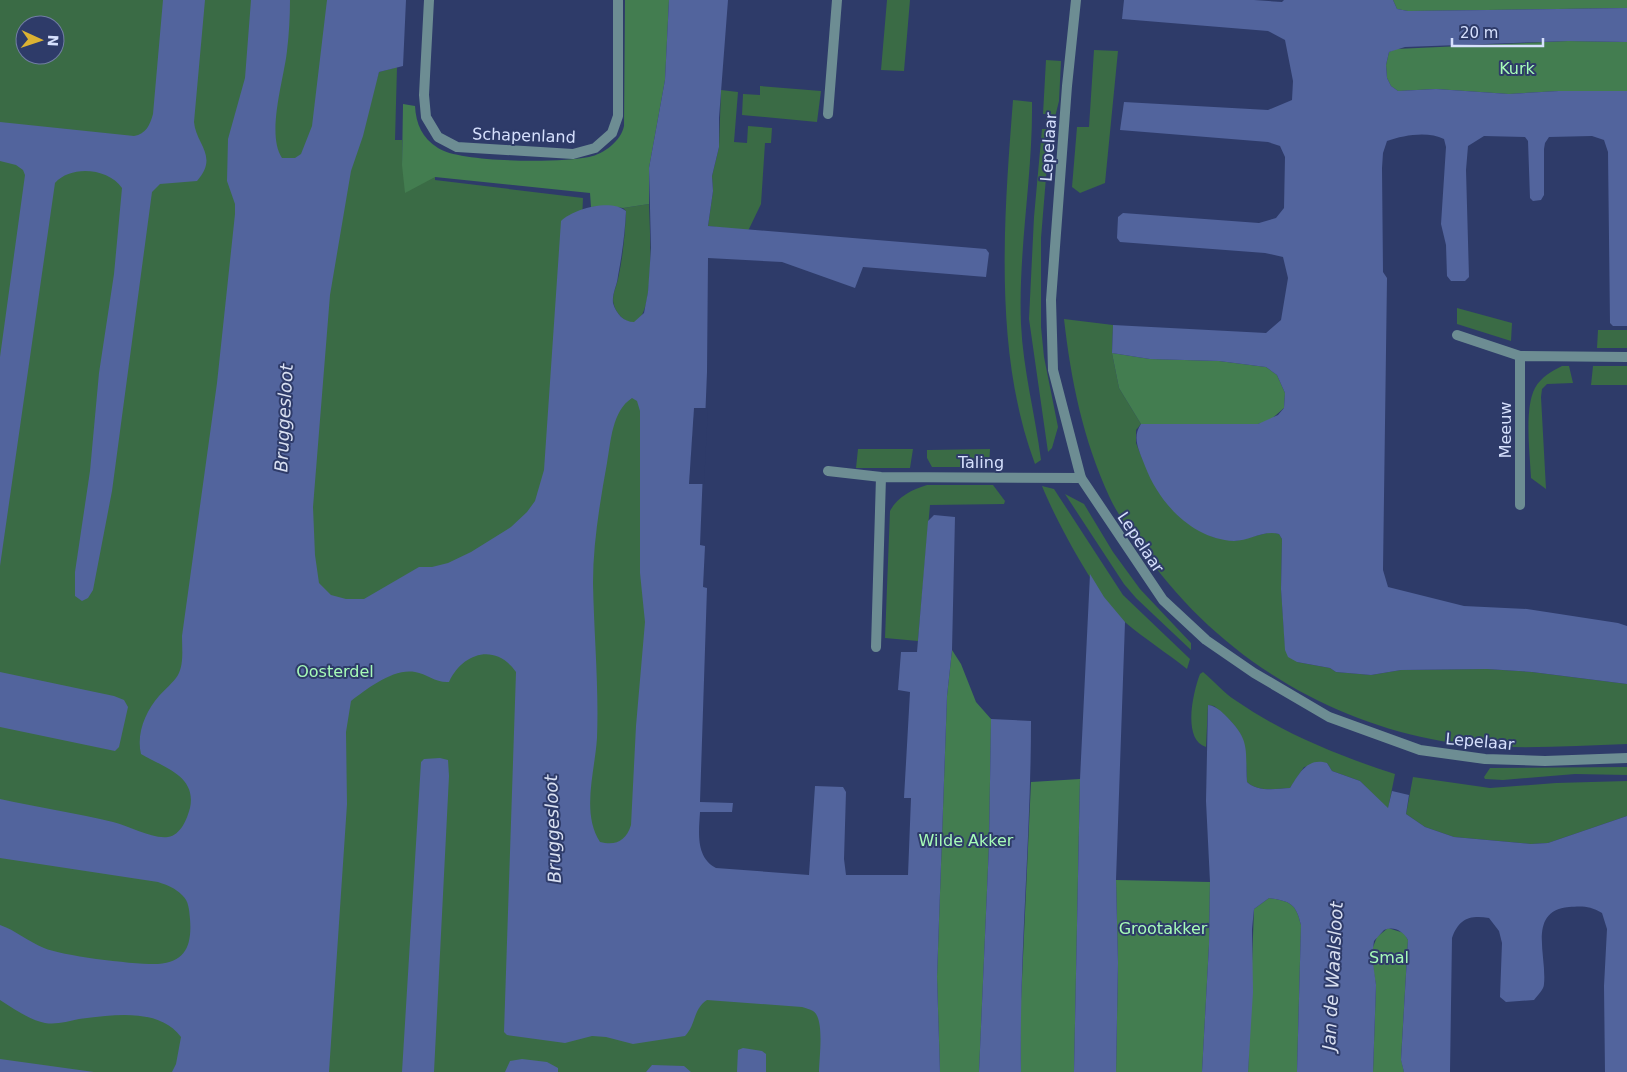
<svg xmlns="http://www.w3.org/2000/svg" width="1627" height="1072" font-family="'DejaVu Sans',sans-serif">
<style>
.green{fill:#3a6b45;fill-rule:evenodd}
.forest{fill:#437d50}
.water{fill:#52649d;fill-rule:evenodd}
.pier{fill:#2e3b69}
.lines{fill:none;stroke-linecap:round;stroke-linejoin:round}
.service{stroke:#6d8d93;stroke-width:10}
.minor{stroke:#6d8d93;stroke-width:10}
.labels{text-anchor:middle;stroke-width:4;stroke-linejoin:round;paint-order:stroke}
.park-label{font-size:16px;fill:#a7fcb8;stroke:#2e3b69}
.street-label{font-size:16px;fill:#d6e0fd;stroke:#2e3b69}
.water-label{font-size:18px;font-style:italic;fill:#d9e0f1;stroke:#2e3b69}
</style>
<rect width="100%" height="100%" fill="#2e3b69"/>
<path class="green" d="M0,0H370L376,81L379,72L397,67L395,140H402V165L435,177V180L583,198L576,357L671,362L667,979L851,993L884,1072H0ZM25,25H55V55H25Z
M887,0H910L904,71L881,70Z
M1094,50L1118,51L1105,183L1080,193L1072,187L1077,127H1089Z
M1046,60L1061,61L1059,101L1053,125L1046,124V114H1043Z
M760,86L821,91L817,122L742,115L743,94L760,95Z
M721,90L738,92L734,142L747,143L748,126L772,128L771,143H765L761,204L748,231L708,226L713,191L712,176L719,147Z
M1013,100L1032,102C1033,176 1018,250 1021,324C1023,369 1035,414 1041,460L1035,464C993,352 1004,217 1013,100Z
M1042,129H1050L1041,238V327L1044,357L1058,427L1052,448L1048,452L1029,319L1034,217Z
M649,204C649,218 659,341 625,320C620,317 615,310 614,305C611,296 616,288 618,279C623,257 625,234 626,211L623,208Z
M1457,308L1512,323L1511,341L1457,324Z
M1064,319L1113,325L1112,353L1119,388L1141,424L1136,430V443L1142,458L1189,524L1213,537L1235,541L1271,532L1279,534L1282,539L1281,589L1285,645L1297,662L1330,668L1336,672L1371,675L1401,670L1487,669L1532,672L1627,684V744C1563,746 1494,752 1431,739C1314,716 1208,646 1141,547C1130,531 1117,514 1109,496C1083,439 1071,381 1064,319Z
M1598,330H1627V348H1597Z
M1562,366H1569L1573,383L1547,384L1542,389L1541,397L1546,489L1531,478C1530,454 1524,408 1535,388C1541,377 1552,371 1562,366Z
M1593,366H1627V385H1591Z
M858,449H913L910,468H856Z
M990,449L989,467H932L927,458V450Z
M927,485H993L1005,501L1004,504L930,505L918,641L885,638L890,511C897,497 913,489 927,485Z
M1042,486L1054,489L1123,595L1190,659L1187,669C1167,653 1145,639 1126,623C1098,599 1056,521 1042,486Z
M1065,494L1084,504L1113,552L1140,589L1191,643V650L1136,598L1124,584Z
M1203,672C1214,681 1224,693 1235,700C1284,734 1339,756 1395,774L1388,809L1360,781L1332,771L1327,763L1304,767L1290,788C1276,789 1257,792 1247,782C1245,741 1247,733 1214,706L1208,705L1206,747C1182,740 1193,692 1200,674Z
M1627,767V775L1575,774L1503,780L1485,779L1484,777L1490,768Z
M1413,777L1490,788L1556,783L1627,781V816L1548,843L1531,844L1454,837L1425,827L1406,814Z"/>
<path class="forest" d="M625,0H669L665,80L649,168V204L623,208L609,206L591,207L590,193L435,177L405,193L402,165L403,104L415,106C416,124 422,138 438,148C460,163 561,163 589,157C604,154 621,141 624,126Z
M1393,0H1627V8L1408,11L1397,9Z
M1568,41L1627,42V91H1559L1509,94L1436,89L1398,91L1391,86L1387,78L1386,65L1389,52L1396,49Z
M1112,353L1150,359L1219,361L1266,367L1277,375L1285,393L1284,408L1269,421L1258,424H1141L1119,388Z
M952,650L961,664L976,702L991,719L989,845L979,1072H940L937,977L947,696Z
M1080,779L1074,1072H1021L1020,1023L1031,782Z
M1116,880L1210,882L1209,945L1202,1072H1116L1118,963Z
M1269,898C1290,901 1296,903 1301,925L1297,1072H1248L1254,909Z
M1388,928L1404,933L1408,940L1401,1059L1404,1072H1373L1376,985L1372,962L1373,947L1377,937Z"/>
<path class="water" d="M163,0H205L194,122C196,145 219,156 197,181L160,184L152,192L112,491L93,590L88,598L82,601L75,596V572L90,471L99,373L114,274L122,188C108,168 71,165 55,183L0,566V357L25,175L23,170L16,165L0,161V122L134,136C146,134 150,125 153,114Z
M251,0H290C290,17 289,34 287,51C284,79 266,134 282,158H295L301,154L312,126L327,0H406L403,66L379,72L363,136L351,171L330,295L313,507L315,555L319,583L331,595L346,599H364L419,567H432L448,563L471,552L511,527L527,512L535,501L544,470L561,221C573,209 611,198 626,211C625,233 622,255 618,276C617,286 612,293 613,303C616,314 624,322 634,322L644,313L648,292L651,248L649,168L665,80L669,0H728L719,118V147L712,176L713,191L708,226L986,249L989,253L986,277L863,267L855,288L782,262L708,258L707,372L700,545L705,546L703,587L707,588L700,802L733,803L732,812H700C699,831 695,857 716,868L809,875L815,786L843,787L846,792L844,859L846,875H908L911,798H904L910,692L898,690L901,652H917L928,521L934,515L955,517L952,650L947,696L937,977L940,1072H819C819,1059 825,1018 813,1011C810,1009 805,1008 802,1007L707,1000C693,1009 696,1025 685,1036L633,1044L606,1037L592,1036L565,1043L507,1035L504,1032L516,672C496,643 463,652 449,682C436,683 427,674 415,672C393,668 367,689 351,701L346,732L347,804L329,1072H172L176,1064L181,1037C159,1007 111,1015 79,1019C68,1021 57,1025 45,1023C29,1020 13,1008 0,1000V925C15,930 29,942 44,948C62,956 137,965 158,964C186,962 192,945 190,919C189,910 189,901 182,895C175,888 167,885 158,882L0,858V799C37,807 76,813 113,822C130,826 151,839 168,837C181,835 187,819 190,808C197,775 162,767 141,754C136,733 146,711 159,696C165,689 173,683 178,675C184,664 182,649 182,636L217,383L235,214V204L227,181L228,139L245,78ZM632,398L637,401L640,411V573L645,622L636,726L631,825C626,841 616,846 600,842C581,813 595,771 597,738C599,687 594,635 593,583C593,543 600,502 607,463C611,441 612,411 632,398Z
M1124,0H1254L1282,2L1284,0H1393L1397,9L1408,11L1627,8V42L1568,41L1405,47L1389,52L1386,65L1387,78L1391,86L1398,91L1436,89L1509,94L1559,91H1627V326H1613L1610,323L1608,152L1604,140L1592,136L1549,137L1545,143L1544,149V195L1541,200L1533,201L1530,198L1528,141L1525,137L1484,136L1468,146L1466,170L1469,277L1465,281H1451L1447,276L1446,245L1441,224L1446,147L1444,139C1428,131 1404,135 1387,141L1383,153L1382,168L1383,272L1387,278L1383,570L1388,587L1464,606L1527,609L1618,623L1627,626V684L1532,672L1487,669L1401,670L1371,675L1336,672L1330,668L1297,662L1288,657L1285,650L1281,589L1282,539L1279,534C1263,530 1249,541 1234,541C1192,539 1159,503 1145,466C1140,452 1131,438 1141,424H1258L1278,415L1284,408L1285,393L1277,375L1266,367L1219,361L1150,359L1112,353L1113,325L1266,333L1281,320L1288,278L1283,257L1265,253L1120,242L1117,238L1118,217L1123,213L1259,223L1276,218L1284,208L1285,157L1280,146L1268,142L1120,130L1124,102L1268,110L1292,100L1293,81L1285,40L1268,31L1122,19Z
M1090,574L1104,597L1125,622L1116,880L1118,963L1116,1072H1074L1080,779Z
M0,672L114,696L124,700L128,707L119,747L115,751L0,727Z
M1208,705C1216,706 1221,711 1227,717C1251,741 1245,750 1247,782C1257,792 1276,789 1290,788C1299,774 1307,757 1327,763L1332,771L1360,781L1388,808L1392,791L1409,795L1406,814L1425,827L1454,837L1531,844L1548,843L1627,816V1072H1605L1604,986L1607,929L1602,913C1590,906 1583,906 1569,907C1527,911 1547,955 1544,984C1544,989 1538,995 1534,1000L1506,1002L1500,997L1502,943L1499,931L1489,918C1469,915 1459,919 1452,938L1450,1072H1404L1401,1060L1408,940C1403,931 1394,926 1384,930L1374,941L1372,956L1376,985L1373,1072H1297L1301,925C1296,903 1290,901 1269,898L1254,909L1252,929L1253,992L1248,1072H1202L1209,945L1210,882L1206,801Z
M991,719L1031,721C1031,838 1019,955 1021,1072H979L989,845Z
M440,758L448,760L449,776L434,1072H402L421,762L424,759Z
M743,1048L762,1051L766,1054V1072H737L738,1050Z
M0,1059L94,1072H0Z
M522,1059L547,1062L558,1068V1072H505L510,1061Z
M652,1065L684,1066L691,1072H646Z"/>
<path class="pier" d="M694,408H708L704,484H689Z"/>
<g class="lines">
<path class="service" d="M828,471L881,477L1081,478
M876,647L881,477"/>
<path class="minor" d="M429,0L424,95L426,117L438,137L457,147L573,154L595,148L612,133L618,116V0
M1076,0L1067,86L1051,300L1053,370L1081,478L1163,600L1206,640L1254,673L1329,717L1420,750L1485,759L1545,761L1627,758
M828,114L837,0
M1457,335L1520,356
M1520,505V356L1627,357"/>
</g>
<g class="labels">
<g class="park-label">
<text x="1517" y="74">Kurk</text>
<text x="335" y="677">Oosterdel</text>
<text x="966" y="846">Wilde Akker</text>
<text x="1163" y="934">Grootakker</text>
<text x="1389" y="963">Smal</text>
</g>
<g class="street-label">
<text transform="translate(524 135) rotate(2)" y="6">Schapenland</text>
<text transform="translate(1048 147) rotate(-86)" y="6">Lepelaar</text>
<text transform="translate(1505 430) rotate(-90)" y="6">Meeuw</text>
<text x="981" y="468">Taling</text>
<text transform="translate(1141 542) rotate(56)" y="6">Lepelaar</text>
<text transform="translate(1480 741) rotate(5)" y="6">Lepelaar</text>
</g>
<g class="water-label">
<text transform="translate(284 418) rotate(-87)" y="6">Bruggesloot</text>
<text transform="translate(553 829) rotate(-92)" y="6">Bruggesloot</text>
<text transform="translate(1333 976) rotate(-87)" y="6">Jan de Waalsloot</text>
</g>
</g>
<g transform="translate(40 40) rotate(93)"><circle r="24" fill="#2e3b69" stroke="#717da4"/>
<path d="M0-4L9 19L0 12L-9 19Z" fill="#dcb233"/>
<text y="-8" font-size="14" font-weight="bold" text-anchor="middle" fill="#d6e0fd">N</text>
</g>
<path d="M1452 38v8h91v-8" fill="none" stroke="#d6e0fd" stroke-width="2.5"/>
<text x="1460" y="38" font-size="15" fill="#d6e0fd" stroke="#2e3b69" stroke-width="4" paint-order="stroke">20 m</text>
</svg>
